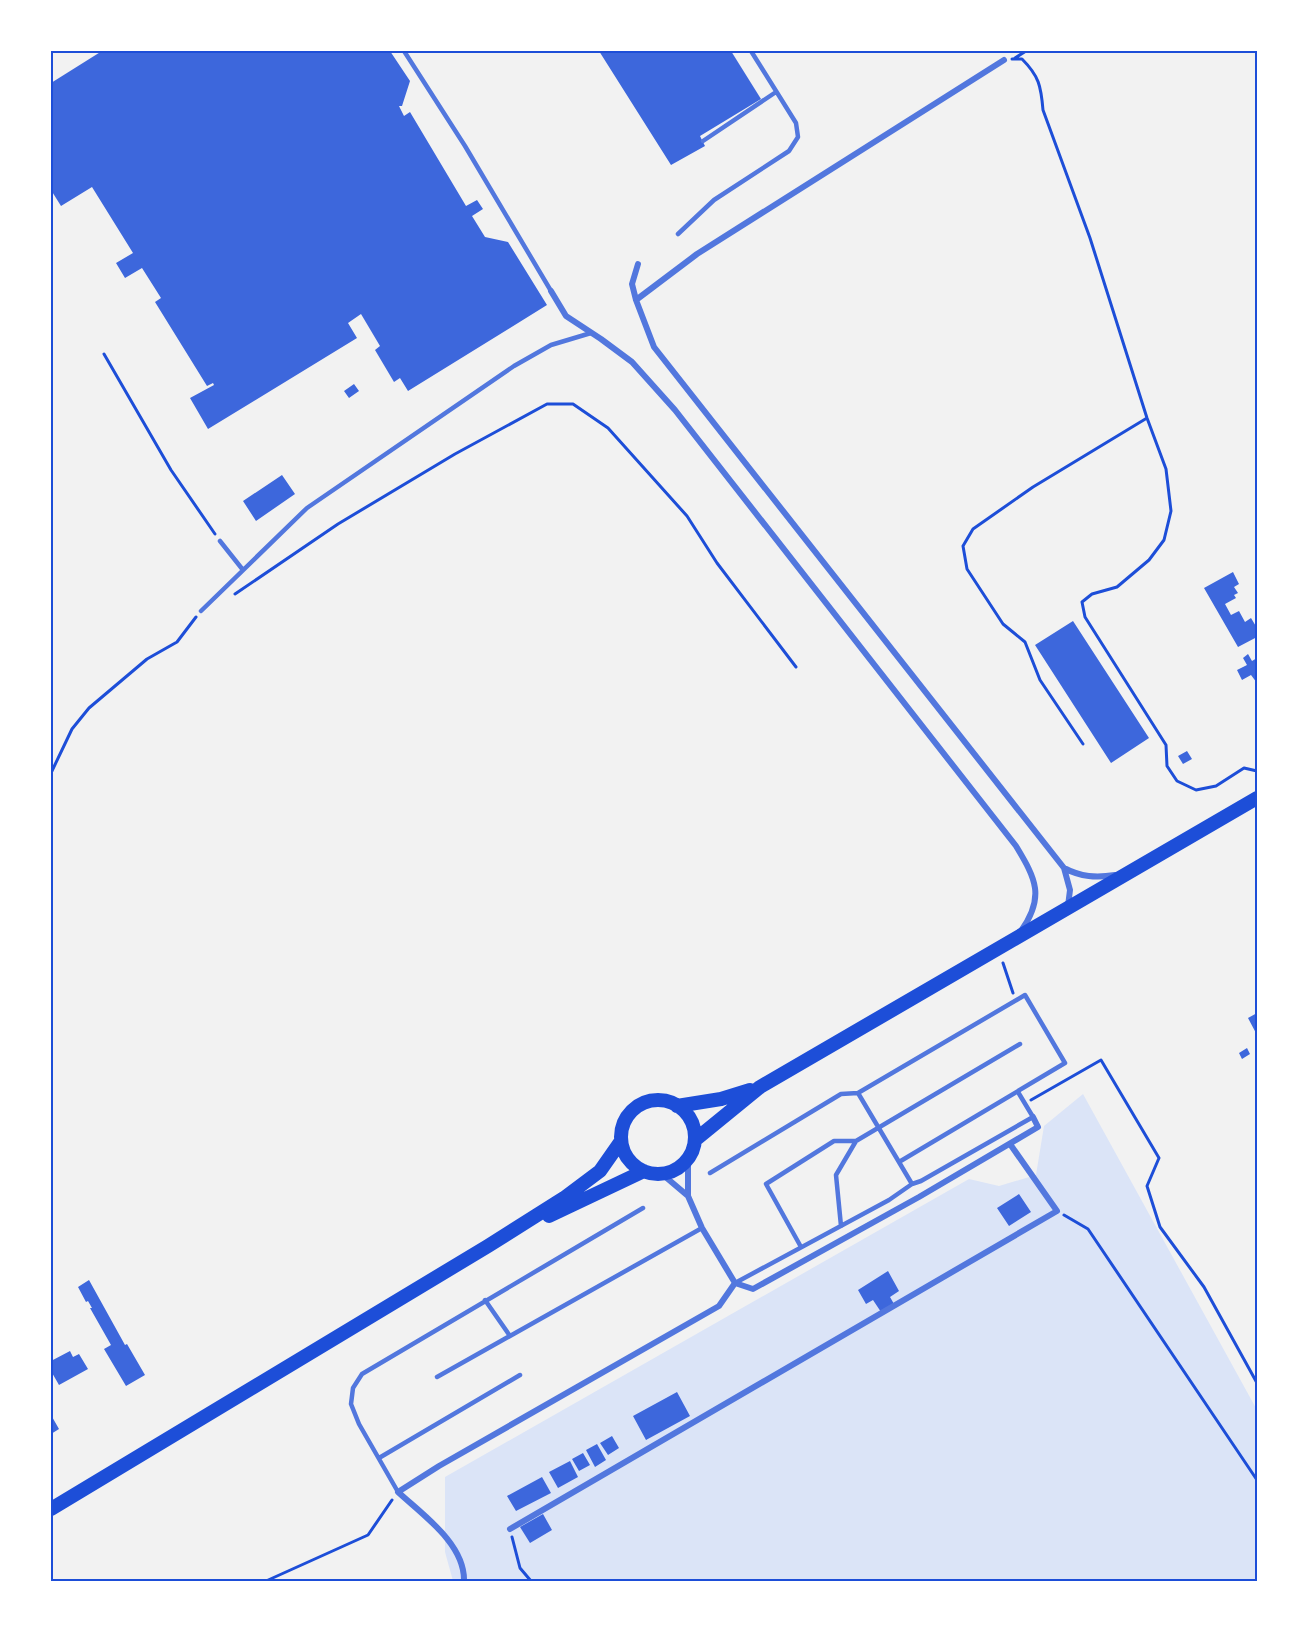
<svg xmlns="http://www.w3.org/2000/svg" width="1308" height="1632" font-family="'DejaVu Sans',sans-serif">
<style>
.green{fill:#dbe4f7}
.building{fill:#3d67dc}
.lines{fill:none;stroke-linecap:round;stroke-linejoin:round}
.path{stroke:#1d4ed8;stroke-width:3}
.service{stroke:#5277de;stroke-width:4.5}
.minor{stroke:#5277de;stroke-width:6}
.primary{stroke:#1d4ed8;stroke-width:14}
.neatline{fill:none;stroke:#1d4ed8;stroke-width:2}
</style>
<rect width="100%" height="100%" fill="#f2f2f2"/>
<path class="green" d="M1083,1094L1257,1410V1581H453L445,1552V1477L969,1179L999,1186L1036,1175L1044,1126Z"/>
<path class="building" d="M102,51H390L410,81L402,106H399L404,116L410,112L466,206L477,200L483,209L472,216L485,237L508,242L547,305L408,391L400,378L394,382L375,350L380,346L361,314L348,323L357,338L208,429L190,398L214,385L213,383L207,386L155,302L161,298L142,268L125,278L116,263L133,253L92,187L61,206L51,190V83Z
M599,51H731L761,99L700,136L705,146L671,165Z
M354,384L359,391L349,398L344,391Z
M282,475L295,494L256,521L243,501Z
M1233,572L1239,584L1234,587L1238,593L1234,595L1236,598L1225,604L1231,615L1239,611L1245,622L1251,618L1257,628V637L1238,647L1204,588Z
M1073,621L1149,738L1111,763L1035,645Z
M1248,654L1252,661L1257,658V683L1251,675L1242,680L1237,670L1247,665L1243,658Z
M1187,751L1192,759L1183,764L1178,756Z
M1257,1013V1035L1248,1018Z
M1247,1048L1250,1054L1242,1059L1239,1053Z
M1019,1194L1031,1212L1009,1226L997,1208Z
M888,1271L899,1291L890,1297L894,1304L881,1312L873,1300L866,1304L858,1290Z
M89,1280L125,1345L127,1344L145,1375L126,1386L104,1349L111,1345L90,1308H92L88,1301L86,1302L78,1287Z
M70,1351L73,1357L79,1354L88,1369L59,1385L51,1371V1361Z
M677,1392L690,1416L646,1440L633,1416Z
M51,1415L59,1429L51,1434Z
M612,1436L619,1448L608,1455L600,1443Z
M597,1444L606,1460L595,1467L586,1450Z
M583,1453L590,1465L579,1471L572,1459Z
M570,1461L578,1477L558,1488L549,1472Z
M542,1477L551,1493L516,1511L507,1496Z
M543,1514L552,1530L530,1543L520,1527Z"/>
<g class="lines">
<path class="path" d="M1015,58L1026,51
M1012,59H1022C1039,76 1041,86 1043,110L1090,238L1147,418L1166,469L1171,511L1164,540L1149,560L1117,587L1092,594L1082,602L1085,617L1166,745L1167,766L1177,781L1196,790L1216,786L1244,768L1257,771
M104,354L171,470L215,534
M235,594L338,524L455,454L547,404H573L608,428L687,516L717,563L796,667
M1083,744L1040,680L1025,642L1003,624L967,569L963,546L973,529L1033,487L1147,418
M51,773L72,729L89,708L147,659L177,642L196,617
M1003,963L1013,993
M1031,1100L1101,1060L1159,1158L1147,1186L1160,1227L1204,1287L1257,1383
M1064,1215L1088,1229L1257,1480
M512,1537L520,1568L531,1581
M266,1581L368,1535L392,1500"/>
<path class="service" d="M404,51L465,146L551,291
M703,141L776,92
M678,234L714,200L789,151L798,137L796,123L751,51
M220,541L243,570
M201,611L307,508L514,366L551,345L591,333
M858,1093L912,1184
M710,1173L841,1094L858,1093L1025,995L1065,1063L899,1162
M841,1226L836,1175L856,1141L1020,1044
M801,1247L766,1184L834,1141H856
M735,1283L889,1200L912,1184L921,1181L1033,1117L1018,1092
M485,1300L510,1336
M437,1377L702,1228
M379,1458L520,1375
M398,1492L359,1424L351,1404L353,1388L362,1374L643,1208"/>
<path class="minor" d="M638,264L632,284L636,300L654,347L1064,868C1081,877 1096,878 1115,875
M551,291L566,316L601,339L632,362L675,410L1016,846C1036,879 1045,897 1021,931
M636,300L697,254L1004,60
M1064,868L1070,890L1068,906
M688,1159V1196L702,1228L735,1283L753,1289L919,1197L1038,1127L1033,1117
M662,1174L688,1196
M510,1529L1057,1211L1010,1144
M464,1581C465,1544 423,1515 398,1492L439,1466L719,1306L735,1283"/>
<path class="primary" d="M621 1137a37 37 0 1 1 74 0a37 37 0 1 1-74 0Z
M677,1106L721,1099L750,1090
M695,1140L760,1087L1257,798
M549,1216L644,1171
M51,1509L488,1246L564,1198L600,1171L621,1141"/>
</g>
<rect width="1308" height="1632" fill="none" stroke="#ffffff" stroke-width="105"/>
<rect x="52" y="52" width="1204" height="1528" class="neatline"/>
</svg>
